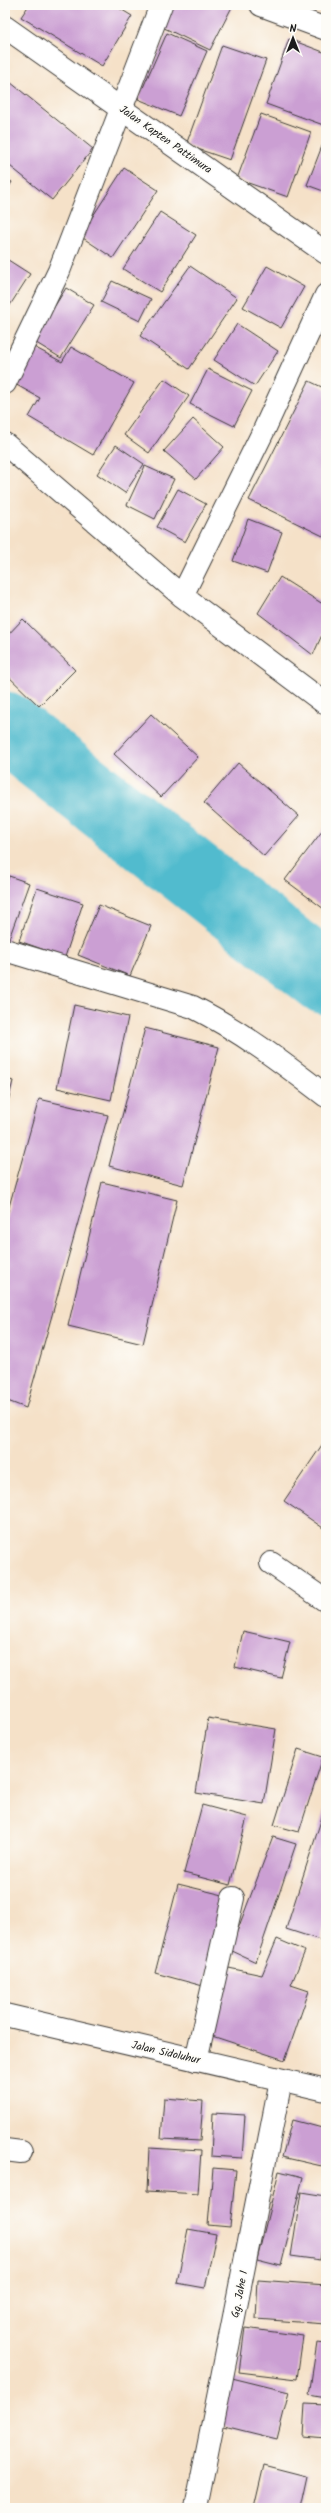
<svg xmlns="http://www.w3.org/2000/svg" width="331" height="2513" font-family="Kalam,sans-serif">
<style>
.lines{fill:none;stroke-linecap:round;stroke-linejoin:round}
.river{stroke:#51bbce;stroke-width:71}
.building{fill:#cb9fd3}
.minor-casing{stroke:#3d3a36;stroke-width:24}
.major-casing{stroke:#3d3a36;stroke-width:24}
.minor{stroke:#fff;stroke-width:22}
.major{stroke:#fff;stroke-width:22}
.labels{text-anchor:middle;stroke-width:3.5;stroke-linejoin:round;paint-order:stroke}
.street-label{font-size:11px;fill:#1c1c1c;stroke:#fdfcf7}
</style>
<rect width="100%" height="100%" fill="#fdfcf7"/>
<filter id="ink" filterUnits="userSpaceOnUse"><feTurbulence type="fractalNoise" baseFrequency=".025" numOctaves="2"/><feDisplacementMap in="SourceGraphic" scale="8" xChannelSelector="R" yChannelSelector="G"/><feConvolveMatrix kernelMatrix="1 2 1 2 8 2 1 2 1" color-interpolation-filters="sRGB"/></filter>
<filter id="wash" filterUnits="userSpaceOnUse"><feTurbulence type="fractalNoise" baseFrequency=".012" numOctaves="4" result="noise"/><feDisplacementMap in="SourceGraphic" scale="16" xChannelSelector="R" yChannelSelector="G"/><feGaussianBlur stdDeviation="0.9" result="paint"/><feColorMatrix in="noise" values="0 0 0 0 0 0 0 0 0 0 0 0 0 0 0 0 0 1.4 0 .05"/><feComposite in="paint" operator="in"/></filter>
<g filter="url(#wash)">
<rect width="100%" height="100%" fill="#f5e1c8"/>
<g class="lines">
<path class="river" d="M5,727L326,979"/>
</g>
<g id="blocks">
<path class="building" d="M29,5H114L132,16L102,66L21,17Z
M170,5H233L210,50L160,26Z
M167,33L207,51L179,116L138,99Z
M289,39L326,53V126L266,104Z
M222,45L266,60L230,160L186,145Z
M5,78L93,149L52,200L5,162Z
M261,114L311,132L288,197L237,179Z
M324,141L326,142V192L307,185Z
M124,168L158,190L113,258L80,236Z
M5,178L12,182L5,193Z
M160,212L196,235L160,292L123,269Z
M5,258L30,274L5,313Z
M190,266L237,298L189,369L140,336Z
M267,266L304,287L281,328L243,307Z
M112,281L151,299L140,321L101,302Z
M66,288L94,305L61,358L33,341Z
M237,324L278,351L255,386L214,360Z
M34,347L62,362L71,347L134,383L93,455L29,417L40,398L13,383Z
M208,369L252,391L234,426L190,404Z
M164,379L189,396L149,453L124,435Z
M309,381L326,389V530L323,536L249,500Z
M193,419L224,447L196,479L164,451Z
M116,445L144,464L125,493L97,474Z
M145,466L174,479L155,519L127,505Z
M178,489L206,504L185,542L157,527Z
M248,519L282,532L267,573L233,561Z
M280,577L326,606V626L313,655L258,613Z
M23,619L75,670L39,706L5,673V638Z
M151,714L198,757L161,797L114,754Z
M238,763L299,816L264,856L204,803Z
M326,826V906L324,909L285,880Z
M9,876L29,883L7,944H5V887Z
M37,888L83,903L65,957L19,941Z
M99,905L151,926L130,976L78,955Z
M74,1005L128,1017L111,1100L57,1088Z
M145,1028L219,1047L183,1185L109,1166Z
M5,1078L13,1081L6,1110H5Z
M39,1099L108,1115L26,1408L5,1400V1221Z
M102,1182L177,1200L143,1344L68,1326Z
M326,1439V1530L284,1501Z
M243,1631L290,1642L281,1678L235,1667Z
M208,1718L276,1729L264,1804L196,1793Z
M298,1749L323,1757L299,1832L274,1825Z
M202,1805L247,1817L230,1885L184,1873Z
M326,1805V1922L320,1940L286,1929Z
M273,1837L296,1844L256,1962L230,1950Z
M178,1884L227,1896L203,1986L155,1973Z
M277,1939L305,1951L291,1985L309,1991L285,2060L209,2035L224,1967L262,1975Z
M164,2098L203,2101L200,2141L161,2139Z
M213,2113L245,2115L242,2158L211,2156Z
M292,2120L326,2129V2167L282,2157Z
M149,2148L201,2151L198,2194L147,2191Z
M213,2168L236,2170L230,2227L208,2225Z
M279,2171L303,2177L281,2266L257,2260Z
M301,2192L326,2196V2222L320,2260L291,2256Z
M188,2229L216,2234L205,2288L177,2283Z
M258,2280L326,2285V2324L256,2319Z
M245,2328L303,2336L297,2379L239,2372Z
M317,2343L326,2344V2398L309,2395Z
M232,2378L289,2392L277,2439L220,2425Z
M305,2404L326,2405V2438L303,2436Z
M264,2465L307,2476L300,2508H254Z"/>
</g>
</g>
<g filter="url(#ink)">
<use href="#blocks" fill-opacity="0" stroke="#3d3a36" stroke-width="1"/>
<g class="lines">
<g class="minor-casing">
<path id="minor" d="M261,5L326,29
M5,383L59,271L161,5
M5,444L182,596L326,704
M182,596L264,430L326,295
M5,950L193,1007C241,1031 283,1063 326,1096
M271,1563L326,1601
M196,2060L233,1898
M5,2150L21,2152
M196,2508L281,2080"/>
</g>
<g class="major-casing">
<path id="major" d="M5,27L326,253
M5,2015L326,2090"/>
</g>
<use href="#minor" class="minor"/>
<use href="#major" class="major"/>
</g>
</g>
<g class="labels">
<g class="street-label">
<text transform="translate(166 139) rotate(35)" y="4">Jalan Kapten Pattimura</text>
<text transform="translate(166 2052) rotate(13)" y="4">Jalan Sidoluhur</text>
<text transform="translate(239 2294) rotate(-79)" y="4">Gg. Jahe 1</text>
</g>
</g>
<rect width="331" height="2513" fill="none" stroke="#fdfcf7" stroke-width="20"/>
<g transform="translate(293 38)" stroke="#fdfcf7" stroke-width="3" paint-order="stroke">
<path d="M0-3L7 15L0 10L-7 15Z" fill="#1c1c1c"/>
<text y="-6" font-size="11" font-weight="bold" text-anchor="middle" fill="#1c1c1c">N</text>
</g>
</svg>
